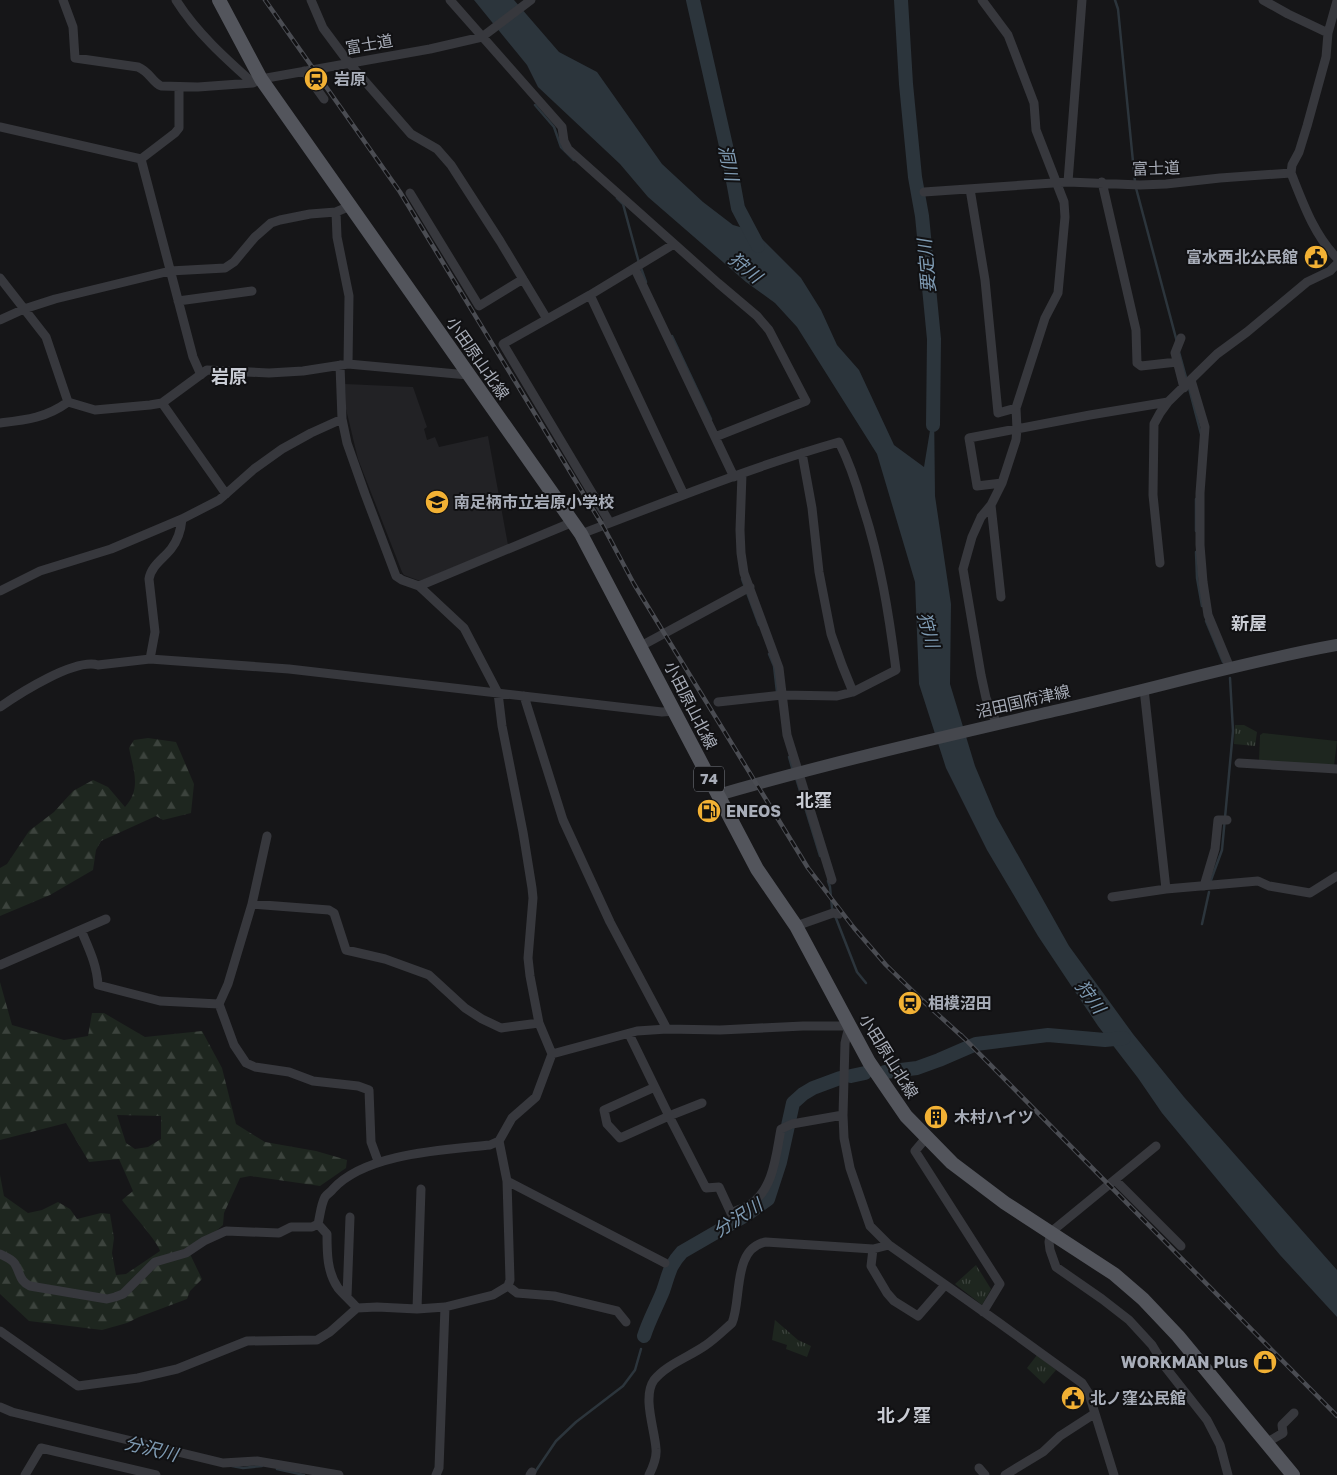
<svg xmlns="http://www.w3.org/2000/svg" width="1337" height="1475" font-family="'Golos Text','Noto Sans JP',sans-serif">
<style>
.built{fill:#222225}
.grass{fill:url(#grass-tufts)}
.forest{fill:url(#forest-firs);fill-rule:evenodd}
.garden{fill:#1e261f}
.water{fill:#2c353c}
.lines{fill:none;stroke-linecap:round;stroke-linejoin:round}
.stream{stroke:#2c353c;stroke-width:2.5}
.river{stroke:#2c353c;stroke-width:14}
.street{stroke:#37383d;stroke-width:9}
.secondary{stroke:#45474d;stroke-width:12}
.primary{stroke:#53555c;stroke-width:14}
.rail-casing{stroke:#4a4c52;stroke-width:4.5}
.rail{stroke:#111113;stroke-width:2.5;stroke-dasharray:8;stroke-linecap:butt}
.labels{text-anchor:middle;stroke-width:4;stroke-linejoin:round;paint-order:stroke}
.shield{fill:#111113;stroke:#7b7e86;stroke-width:1}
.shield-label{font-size:15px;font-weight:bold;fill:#a8adb8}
.street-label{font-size:16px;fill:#a8adb8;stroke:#111113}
.poi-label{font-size:16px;font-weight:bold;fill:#a8adb8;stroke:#111113;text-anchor:start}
.water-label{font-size:18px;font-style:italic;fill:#7f9bb3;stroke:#111113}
.neighbourhood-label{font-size:18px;font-weight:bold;fill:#c9ccd4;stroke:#111113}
</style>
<defs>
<pattern id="grass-tufts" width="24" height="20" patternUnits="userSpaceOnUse" patternTransform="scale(1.25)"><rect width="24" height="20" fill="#1e261f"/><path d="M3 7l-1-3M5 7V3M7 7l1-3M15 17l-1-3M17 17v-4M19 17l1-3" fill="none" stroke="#3c433d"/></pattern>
<pattern id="forest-firs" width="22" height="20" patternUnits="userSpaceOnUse" patternTransform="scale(1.25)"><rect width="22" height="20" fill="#1e261f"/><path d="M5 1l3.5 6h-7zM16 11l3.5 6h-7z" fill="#3c433d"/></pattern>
</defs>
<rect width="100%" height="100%" fill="#161618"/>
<path class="built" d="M345,384L413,387L427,427L424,429L427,440L435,437L439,447L488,436L508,545L420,581L404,575L402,572L358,459L346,409Z"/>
<path class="grass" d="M1235,725H1244L1257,732L1255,746L1234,744Z
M976,1265L991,1289L982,1305L955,1284Z
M775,1320L798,1340L811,1346L807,1357L786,1349L787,1345L772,1340Z
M1037,1355L1056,1370L1044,1384L1027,1368Z"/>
<path class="forest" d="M148,738L176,742L194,784L191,813L163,820L156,816L101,841L96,850L93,870L50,895L0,916V868L7,864L29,831L54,812L73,791L93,780L108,787L125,807C142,789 133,769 129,748L134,740Z
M0,982L12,1025L64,1040L88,1036L92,1013H104L145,1037L202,1031L222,1068L236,1124L265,1142L316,1151L347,1160L346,1168L320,1186L250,1176L240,1178L224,1213L223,1225L190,1254L202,1279L190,1291L187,1299L139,1317L127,1323L102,1330L29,1321L0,1294V1175L4,1196L28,1213L42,1210L58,1202L70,1209L77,1219L101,1213L110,1214L114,1238L112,1253L116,1275L126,1274L160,1251C159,1243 129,1210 122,1200L133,1191L119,1159L89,1162L66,1123L0,1140ZM117,1115L161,1116V1139L148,1147L135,1149L126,1143Z"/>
<path class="garden" d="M1263,733L1337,741L1334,766L1259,760L1260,735Z"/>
<path class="water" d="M474,0H514L559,52L597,72L662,164L703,202L733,225L754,231L801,278L821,310L837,345L859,370L894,445L924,467L934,406L935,496L951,604L950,684L975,766L996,816L1069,946L1133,1034L1184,1097L1337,1270V1317L1280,1255L1162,1113L1138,1078L1098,1026L1038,936L987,850L946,768L919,684L915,582L877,454L797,327L775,303L746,282L648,197L620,164L538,87L527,65Z"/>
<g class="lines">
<path class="stream" d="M1115,0L1118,9L1135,182
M535,105L554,127L561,147L574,160
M1136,188L1177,342
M617,198L623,204L639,263
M641,268L646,282
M672,336L711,419
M1179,352L1187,381
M1189,388L1201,434
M1196,531V499
M1196,552L1197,578L1202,606
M742,579L759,625
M1206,621L1223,662
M769,654L774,666L777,692
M789,757L793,771
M796,778L820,856
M1211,880L1222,850L1233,731L1230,678
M828,881L830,887L832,908L857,972L866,983
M1202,924L1209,892
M232,1466L243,1468L262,1466
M277,1469L304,1475
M535,1472L556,1441L576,1422L623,1386L635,1370L641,1349"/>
<path class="river" d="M693,0L729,159L738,208L758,246
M901,0L906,84L915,177L922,216L934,339L933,425
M885,1072L917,1068L939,1060L976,1044L1048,1035L1105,1040L1124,1038
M851,1076L865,1073
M644,1336C649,1320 657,1306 663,1291C669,1274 669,1266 682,1252L746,1215L768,1199L780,1162L793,1103L803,1094L813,1088L840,1078"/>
<path class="street" d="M63,0L73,27L75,58L138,67C150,72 152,82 161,86L198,87L253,83L261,79L430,49L482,37L531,0
M176,0C196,32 225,58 253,83
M311,0L323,28L349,63L411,134L437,149L451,165L500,241L547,319
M450,0L562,127L564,141L568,149L718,283L757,316L769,330L806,401L715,437
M982,0L1008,35L1013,48L1034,103L1036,130L1064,202L1065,217L1058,293L1045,318L1016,408L1017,429L1016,440L1002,483L991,505L981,517L972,537L963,569L981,675L986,698L997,724
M1263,0L1288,14L1328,33
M304,71L324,99
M0,127L141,159L175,133L179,128V87
M141,159L193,357L201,375
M1291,173L1292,165L1299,152L1307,126L1326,57L1328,33L1337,1
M1068,182L1082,0
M1102,182L1136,330L1137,363L1141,366L1177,362
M970,189L985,280L998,413L1016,408
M924,192L1068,182L1140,185L1166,184L1220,178L1291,173C1303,203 1314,235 1337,258
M410,193L479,306L523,279
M336,212L337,237L349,296L348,364
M635,269L734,477
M0,278L46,337L68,402
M590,295L684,495
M178,301L252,291
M0,320L24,309L55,299L170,271L225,268L234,262L255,237L271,223L280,220L310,214L336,212L350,206
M1181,338L1175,353L1184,388
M1191,380L1205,427L1200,493V545L1203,582L1208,615L1230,668
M162,403L226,494
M0,423C26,420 46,418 68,402L95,410L150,405L162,403L207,370L269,373L303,371L348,364L468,375
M742,474L740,530L741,553L744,573L779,668L787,735L832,880
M1002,483L977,486L969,438L1090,415L1168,402
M991,505L1001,597
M610,523L503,344L590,295L674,244
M581,534C666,502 751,467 839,442C849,462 856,482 862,504C880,558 889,614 896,670L853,692L842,665L831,634L819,572L812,508L802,453
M1160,563L1153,495L1154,424L1160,413L1168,402L1217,354L1247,332L1307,282L1330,271L1337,264
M419,586L573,522
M0,591L40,571L111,549L182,519L219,500L254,469L282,449L311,433L342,419
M641,646L750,587
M150,659L155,632L149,579C151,566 163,559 171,549C178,540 181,530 182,519
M1144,689L1166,889
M524,696L563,820L610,922L667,1029
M718,702L782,695L837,696L853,692
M0,707C20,693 75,658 98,665L150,659L289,669L662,712L675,711
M1239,763L1337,769
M1204,886L1215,849L1218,820H1227
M1112,897L1166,889L1258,881L1269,886L1310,893L1337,876
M252,904L267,836
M796,926L833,913L839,914
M81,930C89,949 97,965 98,985L160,1001L219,1004
M0,965L106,919
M629,1034L669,1116L706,1188L719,1187L731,1213C737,1210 744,1208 749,1205C774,1190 776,1154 781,1129L792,1124L843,1115
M552,1054L637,1031L667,1029L720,1030L803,1026H849L845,1043L843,1115L844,1138L850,1168L870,1226L889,1245L998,1322L1082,1383L1089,1394L1114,1475
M655,1087L604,1110L607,1124L620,1138L669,1116L702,1103
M926,1138L915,1151L1000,1284L983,1312
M1156,1146L1051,1232L1049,1242L1050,1250L1056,1267L1102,1299L1129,1320L1152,1345L1166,1368L1207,1420L1220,1445L1228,1475
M378,1161L371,1142L369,1090L358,1086L313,1081L289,1072L255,1067L246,1063L234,1045L219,1004L228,984L252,904L329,910L334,913L346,950L385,959L429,975L465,1008L482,1019L501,1028L539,1023
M1115,1180L1181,1246
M507,1181L665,1263
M318,1224C320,1216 321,1204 325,1197C327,1194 331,1192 333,1189C366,1153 444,1150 490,1145L499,1141L512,1118L536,1097L552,1054L539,1023L530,976L528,958L533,898L532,888L523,832L502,726L498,693L464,628L419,586L402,580L396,576L365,494L347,443L342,419L340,365
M318,1224L327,1234C327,1253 327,1272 338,1288C344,1295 351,1301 357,1308
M873,1249L871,1266L887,1293L894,1301L918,1316L945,1285
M0,1254C6,1257 14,1260 16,1266C21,1276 20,1281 30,1286L107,1299L115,1297L123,1294L155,1262L186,1253L204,1241L226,1231L279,1233L291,1227H312L318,1224
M508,1286L517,1293L554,1296L617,1311L626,1322
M347,1297L350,1217
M417,1309L421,1189
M0,1331L78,1386L138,1378L177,1369L247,1341L317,1340L330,1332L357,1308L377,1307L417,1309L445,1307L493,1295L508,1286L510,1280L507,1181L499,1141
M0,1407L12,1412L223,1463L257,1461L339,1475
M1266,1443L1283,1433L1282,1425L1294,1413
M979,1468L985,1475
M25,1475L41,1448L156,1475
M436,1475L439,1468L445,1307
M530,1475L532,1472
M649,1475C653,1467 657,1458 656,1449C655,1430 642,1397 654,1380C667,1364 689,1357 706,1345C715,1339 724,1330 732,1323C742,1300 732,1248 766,1242L873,1249L889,1245
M1005,1475L1043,1452L1060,1436L1094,1414"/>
<path class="secondary" d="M718,795C828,763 942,737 1054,711C1149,690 1242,662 1337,645"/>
<path class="primary" d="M219,0L261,79L581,534L757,869L796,926L869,1062L906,1116L952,1163L1005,1203L1114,1274L1143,1299L1178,1336L1293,1475"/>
<g class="rail-casing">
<path id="rail" d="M265,0L400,192L603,526L634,584L808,868L854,928L886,965L923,1001L966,1040
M961,1035L1337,1416"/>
</g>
<use href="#rail" class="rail"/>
</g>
<defs>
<g id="station-disc" transform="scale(1.25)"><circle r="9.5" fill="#f2b134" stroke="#111113"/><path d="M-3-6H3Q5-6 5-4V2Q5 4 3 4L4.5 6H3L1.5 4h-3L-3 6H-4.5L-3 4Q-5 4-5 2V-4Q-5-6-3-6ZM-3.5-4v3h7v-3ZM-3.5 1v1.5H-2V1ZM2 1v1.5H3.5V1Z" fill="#111"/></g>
<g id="civic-disc" transform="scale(1.25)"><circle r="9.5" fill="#f2b134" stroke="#111113"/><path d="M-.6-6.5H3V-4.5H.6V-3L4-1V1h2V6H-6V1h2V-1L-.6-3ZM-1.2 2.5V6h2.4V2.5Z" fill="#111"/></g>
<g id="school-disc" transform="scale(1.25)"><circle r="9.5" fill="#f2b134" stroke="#111113"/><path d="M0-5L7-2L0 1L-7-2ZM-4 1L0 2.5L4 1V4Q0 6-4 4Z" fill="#111"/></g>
<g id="fuel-disc" transform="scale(1.25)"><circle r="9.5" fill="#f2b134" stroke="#111113"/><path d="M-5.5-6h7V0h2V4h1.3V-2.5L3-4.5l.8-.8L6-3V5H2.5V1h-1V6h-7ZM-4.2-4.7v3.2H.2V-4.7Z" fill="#111"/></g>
<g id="building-disc" transform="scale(1.25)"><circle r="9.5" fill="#f2b134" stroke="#111113"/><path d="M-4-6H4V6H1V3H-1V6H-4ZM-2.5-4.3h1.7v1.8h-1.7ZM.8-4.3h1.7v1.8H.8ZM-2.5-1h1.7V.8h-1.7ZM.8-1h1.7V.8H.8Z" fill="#111"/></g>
<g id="shop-disc" transform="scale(1.25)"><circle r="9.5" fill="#f2b134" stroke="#111113"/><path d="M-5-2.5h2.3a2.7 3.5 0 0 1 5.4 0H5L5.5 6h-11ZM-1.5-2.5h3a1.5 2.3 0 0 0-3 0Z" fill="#111"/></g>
</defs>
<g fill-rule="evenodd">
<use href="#station-disc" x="316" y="79"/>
<use href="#civic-disc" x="1316" y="257"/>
<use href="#school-disc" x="437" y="502"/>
<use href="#fuel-disc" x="709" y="811"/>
<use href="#station-disc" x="910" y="1003"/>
<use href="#building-disc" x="936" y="1117"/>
<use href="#shop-disc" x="1265" y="1362"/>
<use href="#civic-disc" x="1073" y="1398"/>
</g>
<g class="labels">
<rect class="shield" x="694" y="766.5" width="30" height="25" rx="4"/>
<g class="shield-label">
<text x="709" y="784">74</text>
</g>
<g class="street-label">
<text transform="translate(369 44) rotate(-10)" y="6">富士道</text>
<text transform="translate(1156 168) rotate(-2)" y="6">富士道</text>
<text transform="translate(478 358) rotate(55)" y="6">小田原山北線</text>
<text transform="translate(1023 701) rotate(-13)" y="6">沼田国府津線</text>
<text transform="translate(691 705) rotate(63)" y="6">小田原山北線</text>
<text transform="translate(889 1056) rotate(58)" y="6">小田原山北線</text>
</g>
<g class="poi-label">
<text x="334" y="85">岩原</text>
<text x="1298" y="263" text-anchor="end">富水西北公民館</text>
<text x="454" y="508">南足柄市立岩原小学校</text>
<text x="726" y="817">ENEOS</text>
<text x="928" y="1009">相模沼田</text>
<text x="954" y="1123">木村ハイツ</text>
<text x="1248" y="1368" text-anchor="end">WORKMAN Plus</text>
<text x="1090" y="1404">北ノ窪公民館</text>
</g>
<g class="water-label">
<text transform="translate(728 163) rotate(78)" y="6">洞川</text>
<text transform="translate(927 266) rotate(-95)" y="6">要定川</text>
<text transform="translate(745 268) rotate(39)" y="6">狩川</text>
<text transform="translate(928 630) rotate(75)" y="6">狩川</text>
<text transform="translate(1090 997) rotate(54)" y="6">狩川</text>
<text transform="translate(738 1218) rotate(-33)" y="6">分沢川</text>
<text transform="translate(151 1449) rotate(14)" y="6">分沢川</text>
</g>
<g class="neighbourhood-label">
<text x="229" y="383">岩原</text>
<text x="1249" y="630">新屋</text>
<text x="814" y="807">北窪</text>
<text x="904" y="1422">北ノ窪</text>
</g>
</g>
</svg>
